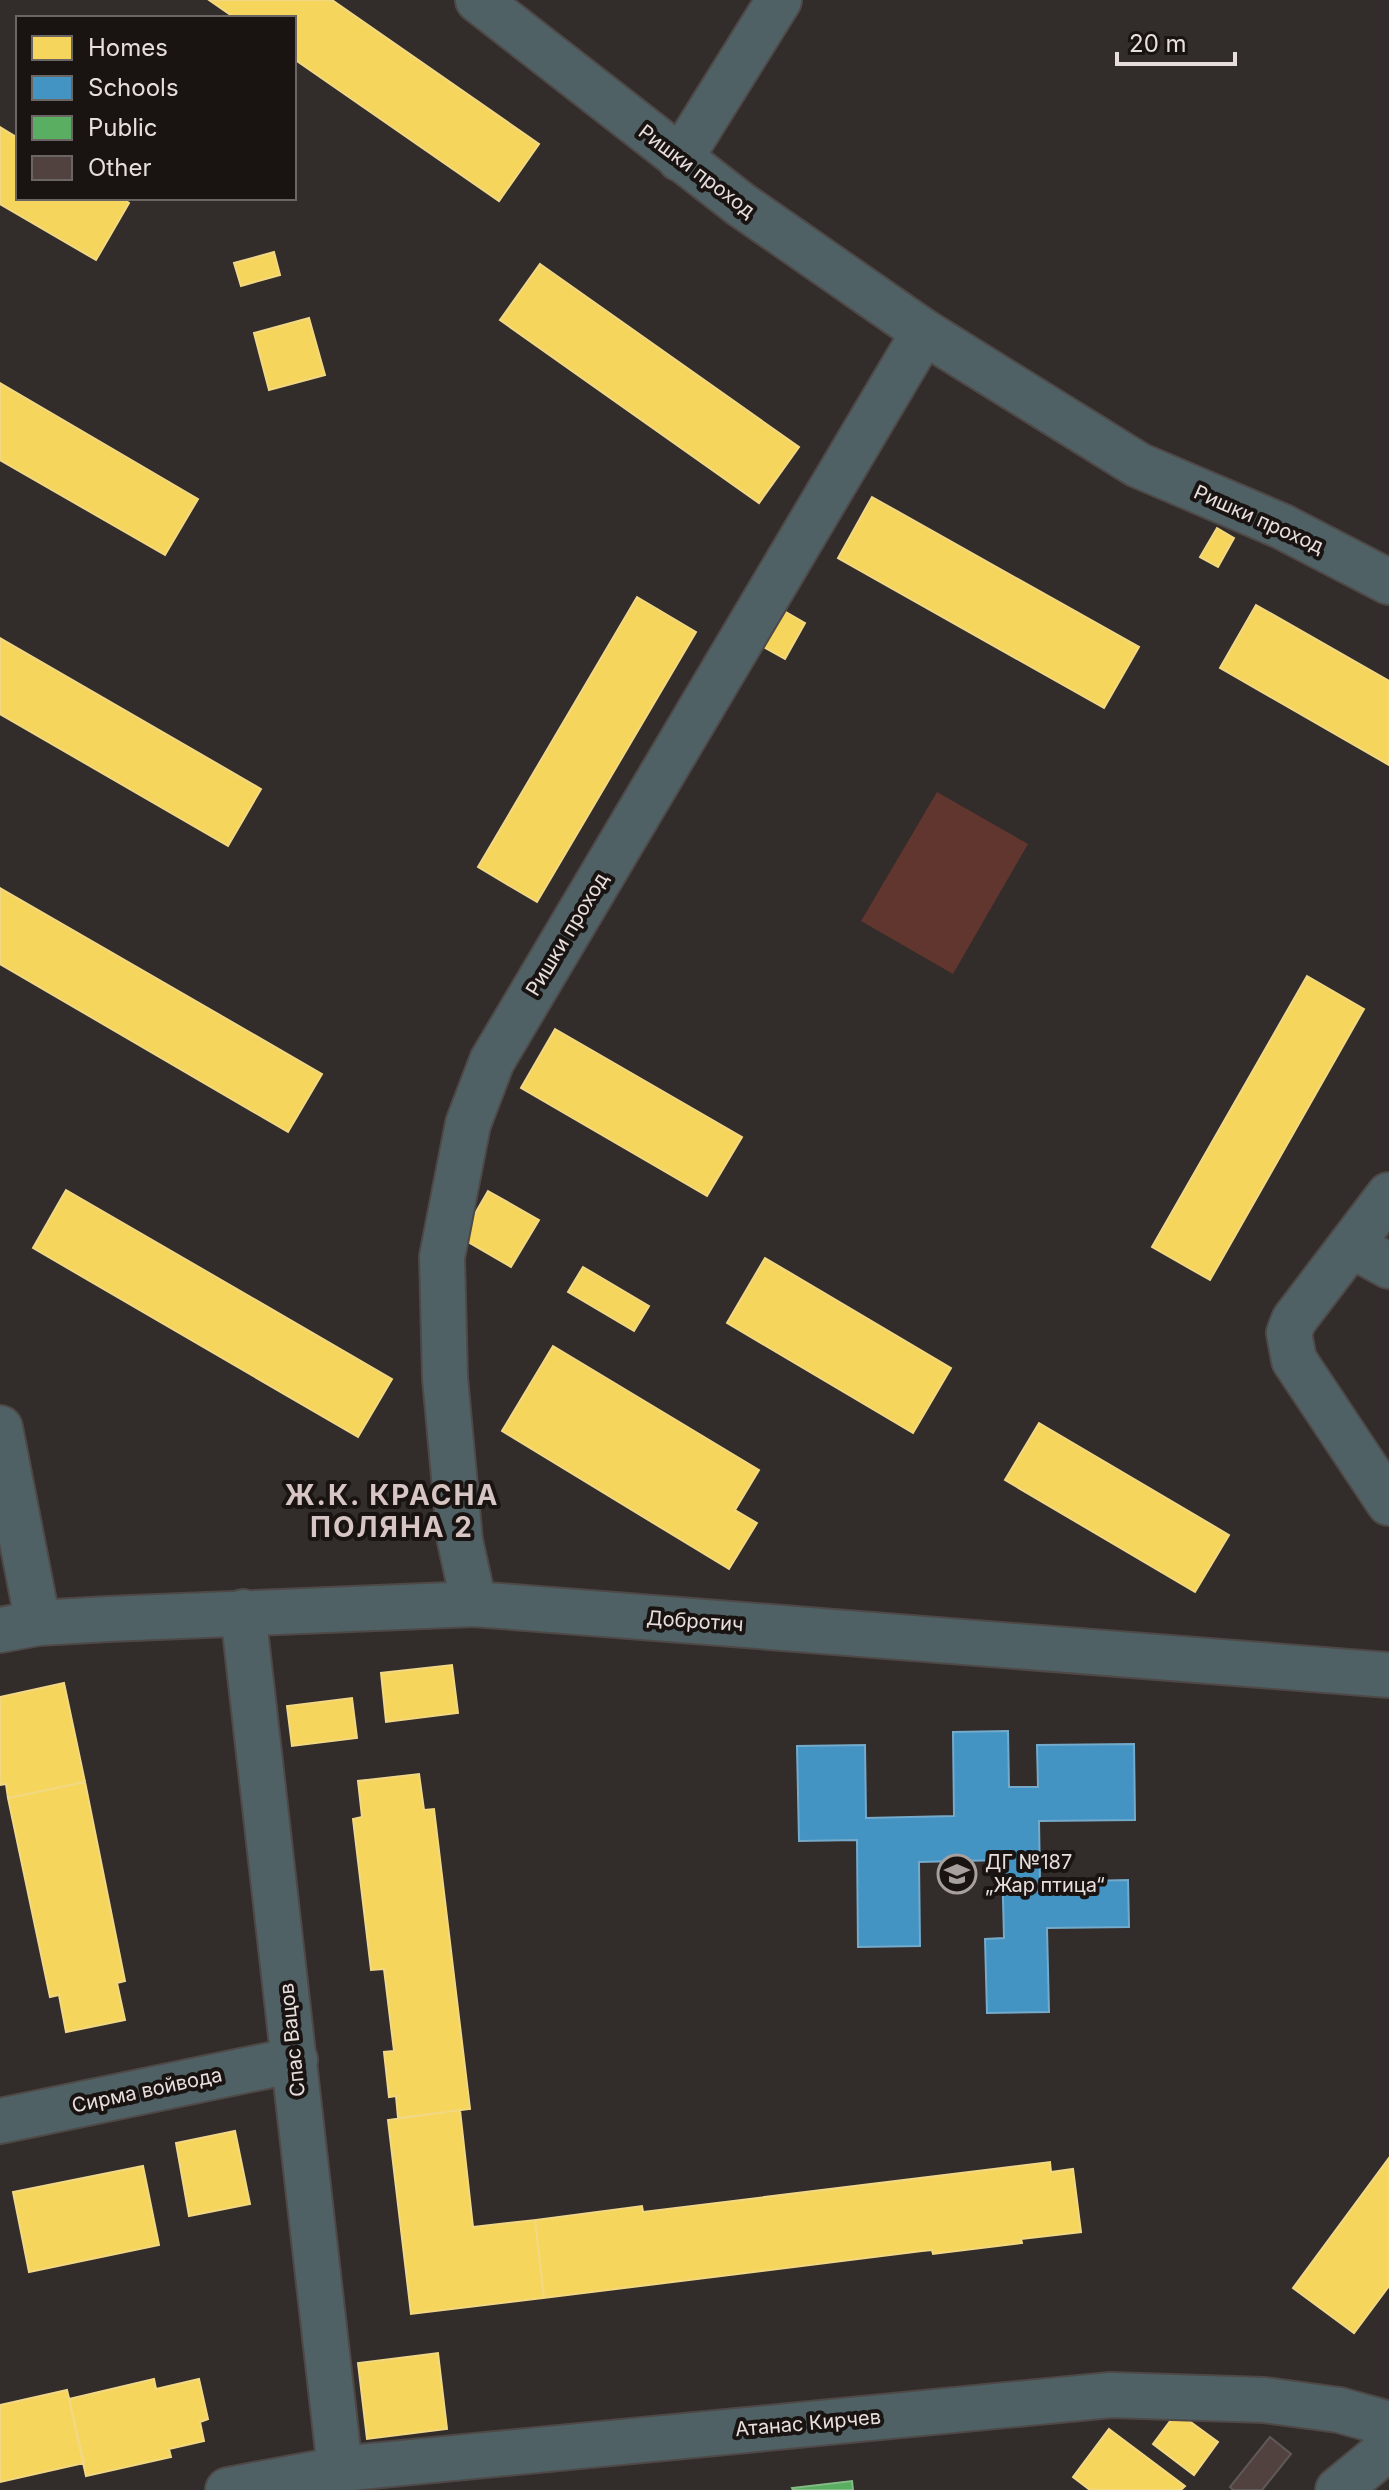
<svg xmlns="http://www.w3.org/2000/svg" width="1389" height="2490" font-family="Inter,sans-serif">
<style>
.green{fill:#61362f}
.homes{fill:#f6d55c;stroke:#f2d883;stroke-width:2}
.schools{fill:#4393c3;stroke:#74aacb;stroke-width:2}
.public{fill:#5aae61;stroke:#84bc86;stroke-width:2}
.building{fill:#52423f;stroke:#5f5958;stroke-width:2}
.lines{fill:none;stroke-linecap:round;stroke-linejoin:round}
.minor-casing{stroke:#4e4947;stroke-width:48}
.minor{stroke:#506166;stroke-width:44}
.labels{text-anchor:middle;stroke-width:8;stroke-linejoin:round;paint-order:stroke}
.street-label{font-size:20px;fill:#e7dedd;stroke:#191412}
.poi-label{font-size:20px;fill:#e7dedd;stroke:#191412;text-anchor:start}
.district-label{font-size:28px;font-weight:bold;letter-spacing:2px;fill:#d6c5c2;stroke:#191412}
</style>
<rect width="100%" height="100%" fill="#322c2a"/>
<path class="green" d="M937,792L1028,844L953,974L861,921Z"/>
<path class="homes" d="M209,0H332L539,144L499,201L294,59V18H235Z
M0,127L18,138V198H122L129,203L96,260L0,204Z
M274,252L280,275L241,286L234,263Z
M540,264L799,447L759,503L500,320Z
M309,318L325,375L269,390L254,333Z
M0,383L198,499L165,555L0,460Z
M872,497L1139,647L1104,708L838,558Z
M1217,528L1234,538L1218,567L1200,557Z
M637,597L696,632L537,902L478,867Z
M1256,605L1389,681V765L1220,668Z
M779,608L805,623L785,659L758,644Z
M0,638L261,789L228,846L0,714Z
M0,888L322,1074L288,1132L0,964Z
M1307,976L1364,1009L1210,1280L1152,1247Z
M555,1029L742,1137L707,1196L521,1088Z
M66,1190L392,1379L358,1437L33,1248Z
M488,1191L539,1220L511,1267L461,1238Z
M765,1258L951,1368L913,1433L727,1323Z
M583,1267L649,1306L634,1331L568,1292Z
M553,1346L759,1470L735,1510L757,1523L729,1569L502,1431Z
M1039,1423L1229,1535L1195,1592L1005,1480Z
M452,1665L458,1713L386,1722L381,1673Z
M64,1683L85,1782L8,1798L6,1784L0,1785V1697Z
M352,1698L357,1738L292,1746L287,1706Z
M419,1774L424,1810L434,1809L470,2109L398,2118L396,2096L389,2097L384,2052L394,2051L384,1969L371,1970L353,1819L362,1817L358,1781Z
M85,1782L125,1981L117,1983L125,2020L66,2032L59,1995L50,1997L8,1798Z
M460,2110L473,2227L535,2220L544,2298L411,2314L388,2120Z
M235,2131L250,2204L189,2216L176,2143Z
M1389,2158V2286L1354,2333L1293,2288Z
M1050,2162L1051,2172L1073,2169L1081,2232L1021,2239L1022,2243L933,2254L932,2250L922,2251L544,2298L535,2220L642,2206L643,2212Z
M143,2166L159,2245L29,2272L13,2192Z
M438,2353L447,2429L367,2439L358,2363Z
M154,2379L156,2389L199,2379L208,2419L200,2422L204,2441L169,2449L171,2457L86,2476L69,2399Z
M67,2390L84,2463L0,2482V2405Z
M1177,2412L1218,2442L1194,2475L1153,2444Z
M1109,2429L1185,2486L1181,2490H1090L1073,2477Z"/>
<path class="schools" d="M1008,1731L1009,1787H1038L1037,1745L1134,1744L1135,1820L1039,1821L1040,1882L1128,1880L1129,1927L1047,1928L1049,2012L987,2013L985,1939L1004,1938L1002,1860L919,1862L920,1946L858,1947L857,1840L799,1841L797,1746L865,1745L866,1818L954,1816L953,1732Z"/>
<path class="public" d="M852,2481L853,2490H793L792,2488Z"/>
<path class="building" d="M1270,2437L1291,2454L1262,2490H1233L1230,2487Z"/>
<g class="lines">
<g class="minor-casing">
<path id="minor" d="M478,0L740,204L924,332L1138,465L1281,526L1389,582
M680,159L779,0
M1389,1195L1294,1320L1289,1333L1294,1360L1389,1503
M1351,1245L1389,1266
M0,1428L38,1623
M474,1604L460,1541L445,1378L442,1257L468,1124L492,1061L924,332
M243,1612L340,2469
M0,1630L38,1623L108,1619L474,1604L1389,1675
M0,2121L295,2060
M228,2490L340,2469L1111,2395L1264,2400L1339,2410L1389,2424
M1338,2490L1389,2448"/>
</g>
<use href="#minor" class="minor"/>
</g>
<defs>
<g id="school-ring" transform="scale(2)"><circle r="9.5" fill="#191412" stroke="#a8a09e" stroke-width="1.5"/><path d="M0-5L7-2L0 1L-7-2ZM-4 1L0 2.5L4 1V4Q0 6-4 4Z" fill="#a8a09e"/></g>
</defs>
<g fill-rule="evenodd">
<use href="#school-ring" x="957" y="1874"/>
</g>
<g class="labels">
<g class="street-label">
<text transform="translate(697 171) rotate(37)" y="7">Ришки проход</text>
<text transform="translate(1259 519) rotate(24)" y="7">Ришки проход</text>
<text transform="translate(567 934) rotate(-59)" y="7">Ришки проход</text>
<text transform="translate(695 1621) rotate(4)" y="7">Добротич</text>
<text transform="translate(292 2040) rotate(-96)" y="7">Спас Вацов</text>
<text transform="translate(147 2090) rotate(-12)" y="7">Сирма войвода</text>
<text transform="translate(808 2423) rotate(-5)" y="7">Атанас Кирчев</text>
</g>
<g class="poi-label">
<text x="985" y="1869">ДГ №187<tspan x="985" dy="23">„Жар птица“</tspan></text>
</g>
<g class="district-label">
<text x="392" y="1505">Ж.К. КРАСНА<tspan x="392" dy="32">ПОЛЯНА 2</tspan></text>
</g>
</g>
<rect x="16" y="16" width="280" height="184" fill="#191412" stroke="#6b6563" stroke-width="2"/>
<rect x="32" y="36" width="40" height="24" fill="#f6d55c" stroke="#6b6563" stroke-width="2"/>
<text x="88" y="56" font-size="24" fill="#e7dedd">Homes</text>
<rect x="32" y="76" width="40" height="24" fill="#4393c3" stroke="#6b6563" stroke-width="2"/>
<text x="88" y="96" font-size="24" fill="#e7dedd">Schools</text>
<rect x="32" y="116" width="40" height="24" fill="#5aae61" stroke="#6b6563" stroke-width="2"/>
<text x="88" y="136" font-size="24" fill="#e7dedd">Public</text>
<rect x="32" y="156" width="40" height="24" fill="#52423f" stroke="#6b6563" stroke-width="2"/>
<text x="88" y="176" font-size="24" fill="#e7dedd">Other</text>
<path d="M1117 52v12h118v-12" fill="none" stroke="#e7dedd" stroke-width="4"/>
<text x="1129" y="52" font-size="24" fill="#e7dedd" stroke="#191412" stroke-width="6" paint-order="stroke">20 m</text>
</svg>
